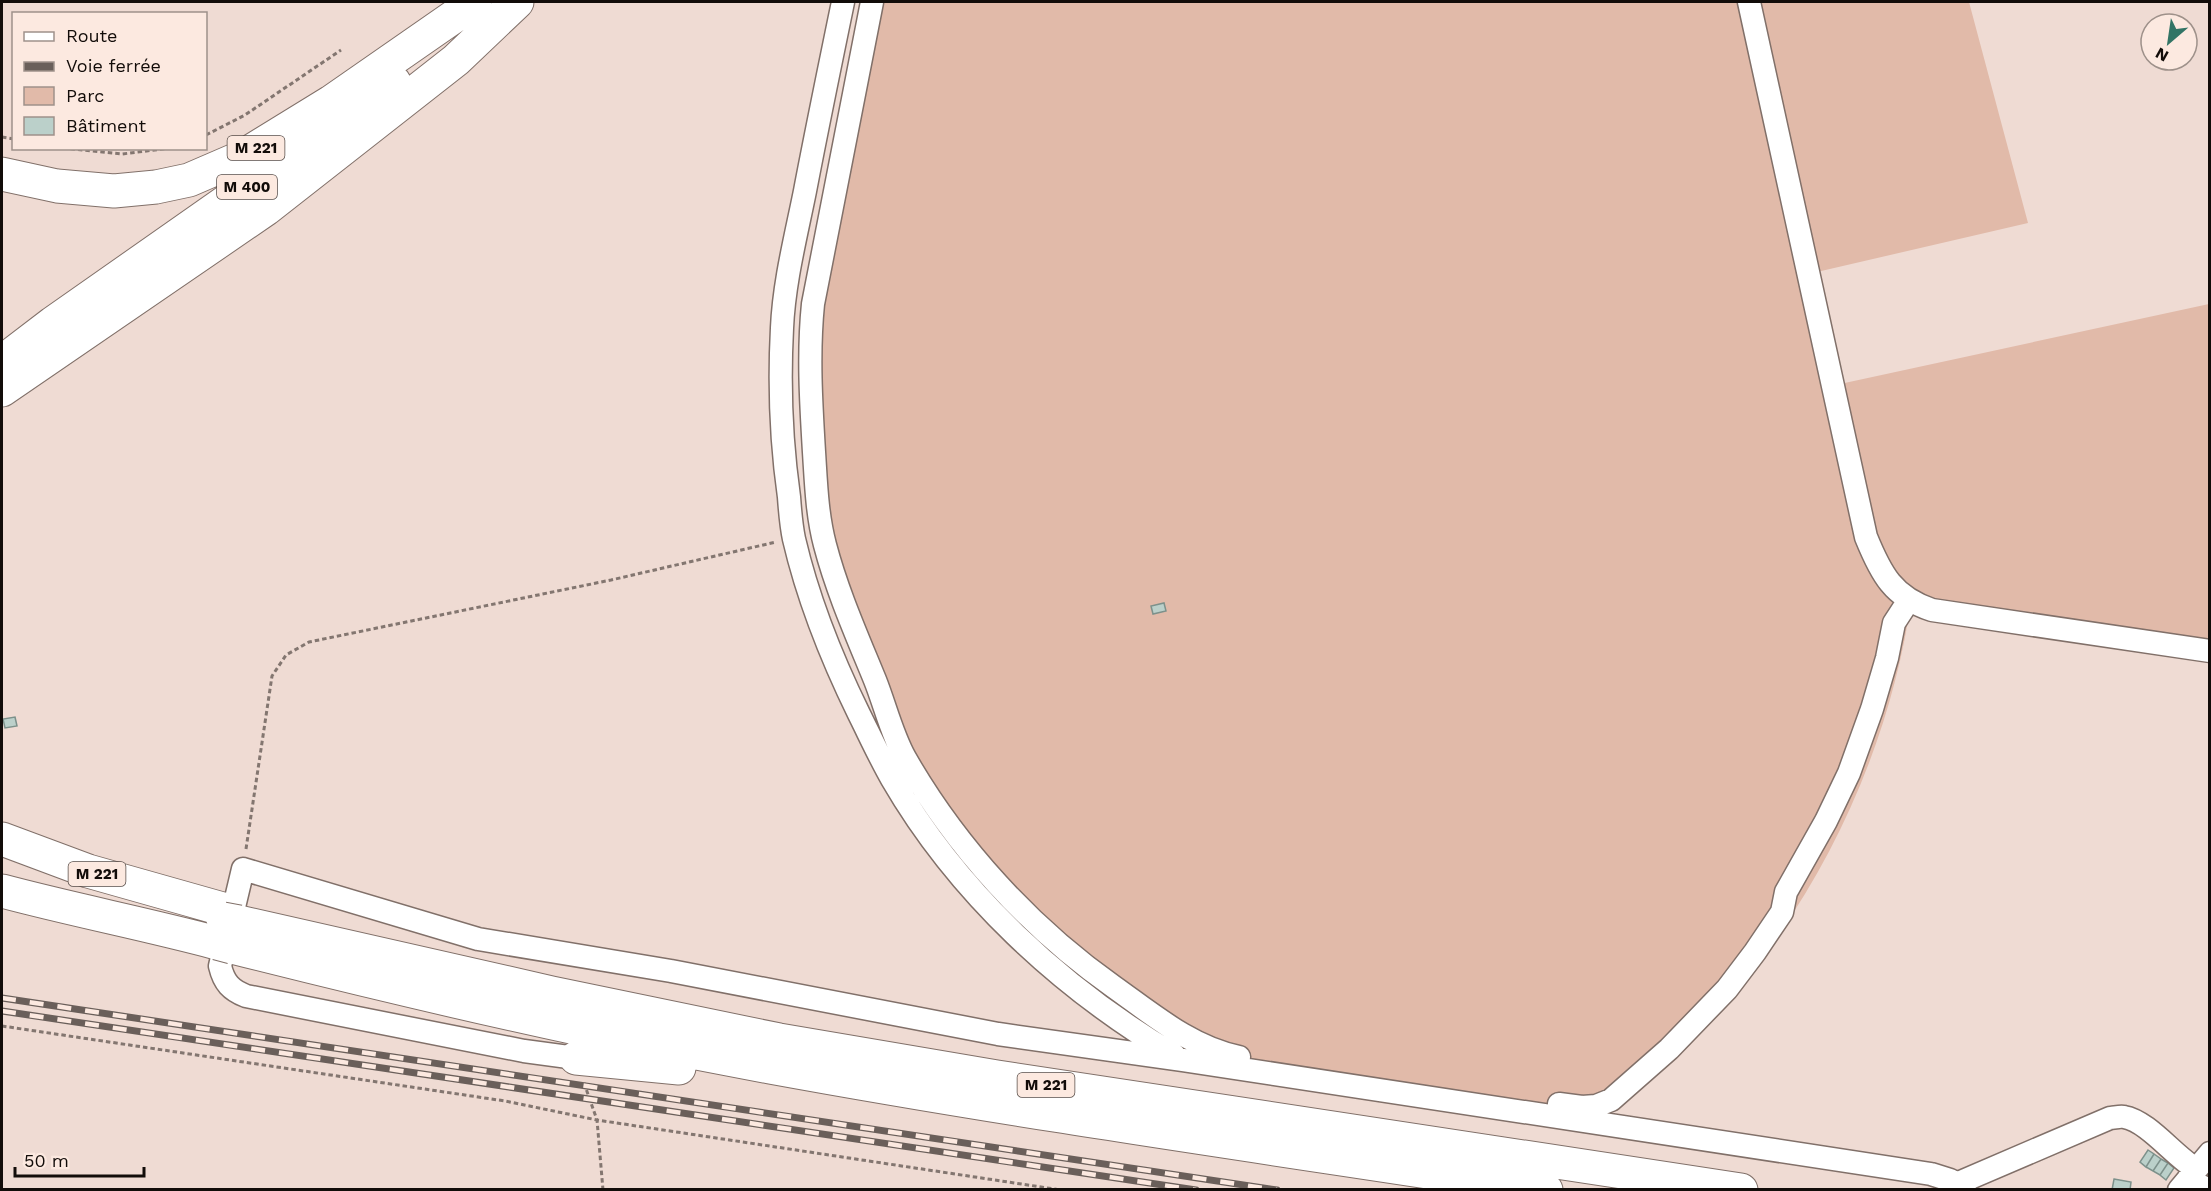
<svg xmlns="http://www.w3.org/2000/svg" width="2211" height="1191" font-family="'Work Sans',sans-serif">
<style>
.green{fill:#e1baa9}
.building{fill:#bbd0ca;stroke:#7d918b;stroke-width:1.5}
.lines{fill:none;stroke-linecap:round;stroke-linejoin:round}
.minor-casing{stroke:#817069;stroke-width:25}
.highway-casing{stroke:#817069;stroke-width:35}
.path{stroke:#837670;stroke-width:3;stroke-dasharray:4.5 3;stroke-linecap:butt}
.minor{stroke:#fff;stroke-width:22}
.highway{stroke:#fff;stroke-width:33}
.rail-casing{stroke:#6a5f5a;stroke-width:7}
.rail{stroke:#fce9e0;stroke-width:4.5;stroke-dasharray:14;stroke-linecap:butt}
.highway-bridge-casing{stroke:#817069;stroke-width:35;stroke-linecap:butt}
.highway-bridge{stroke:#fff;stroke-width:33}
.labels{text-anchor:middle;stroke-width:4.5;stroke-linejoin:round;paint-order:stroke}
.shield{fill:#fce9e0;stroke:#584e4a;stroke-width:1.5}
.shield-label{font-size:15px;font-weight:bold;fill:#120c09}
</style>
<rect width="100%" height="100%" fill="#efdbd3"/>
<path class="green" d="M864,2H1969L2028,223L1804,275L1840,384L2209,304V645L1912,596C1892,737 1833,871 1743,982C1730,998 1712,1012 1698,1026C1666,1057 1634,1087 1603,1118L1213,1060L958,846L834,593L803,371Z"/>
<path class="building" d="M1164,603L1166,611L1153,614L1151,606Z
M15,717L17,726L5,728L3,719Z
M2148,1150L2154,1154L2146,1167L2140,1162Z
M2154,1154L2161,1159L2153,1171L2146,1167Z
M2161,1159L2168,1163L2160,1175L2153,1171Z
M2168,1163L2174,1168L2166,1180L2160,1175Z
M2114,1179L2131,1182L2130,1190H2112Z"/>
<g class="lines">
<g class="minor-casing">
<path id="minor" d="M843,2C830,65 817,128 805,191C796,236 784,282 782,328C779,385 781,441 789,497C790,511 791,525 794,539C808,599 832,659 859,714C870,736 880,758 892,779C958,893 1061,988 1174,1055
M872,2L813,304C808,353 811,403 814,452C816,483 817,515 825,545C837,591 857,636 875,680C885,705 892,735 905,758C956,847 1030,928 1114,987C1152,1014 1192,1048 1239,1057
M1749,2L1866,537C1881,574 1893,597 1932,610L2210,651
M576,1058L524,1051L246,996C231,990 224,983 220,966L243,869L478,939L671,971L998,1034L1183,1060L1931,1174L1950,1180L1965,1190
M1559,1104L1582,1107L1596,1106L1611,1100L1669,1049L1727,989L1755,952L1782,912L1786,892L1826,821L1849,773L1872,709L1887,658L1894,623L1909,600
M2188,1179L2209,1190
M1956,1184L2110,1118C2114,1118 2120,1116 2124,1117C2148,1121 2174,1156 2196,1169
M2179,1190L2210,1153"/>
</g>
<g class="highway-casing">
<path id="highway" d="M2,174L57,186L114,191L156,187L189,180L240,158L331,102L475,2
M2,362L53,323L364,105L394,82
M2,390L266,209L456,60L517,2
M2,839L88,871L226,910
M2,891C73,910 146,924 217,943
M239,922L552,993L779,1040L997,1077L1741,1190
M232,947C410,992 589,1034 770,1067C1027,1114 1287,1150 1546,1190
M576,1058L679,1068"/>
</g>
<path class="path" d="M206,135L245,115L341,50
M2,137L14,139
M63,148L122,154L171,148
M246,849L272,676L286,655L309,642L611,580L776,542
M2,1026L505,1101L597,1120L1061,1190
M584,1083L597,1120L603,1190"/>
<use href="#minor" class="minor"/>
<use href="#highway" class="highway"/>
<g class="rail-casing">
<path id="rail" d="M2,998L1277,1190
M2,1011L1196,1190"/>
</g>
<use href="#rail" class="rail"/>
<g class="highway-bridge-casing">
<path id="highway-bridge" d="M223,919L239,922
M217,943L232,947"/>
</g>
<use href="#highway-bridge" class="highway-bridge"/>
</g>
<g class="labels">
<g class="shield">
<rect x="227.5" y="136" width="57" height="24" rx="4.5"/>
<rect x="217" y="175" width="60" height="24" rx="4.5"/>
<rect x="68.5" y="862" width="57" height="24" rx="4.5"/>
<rect x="1017.5" y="1073" width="57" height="24" rx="4.5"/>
</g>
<g class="shield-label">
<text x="256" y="153">M 221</text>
<text x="247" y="192">M 400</text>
<text x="97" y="879">M 221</text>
<text x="1046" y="1090">M 221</text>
</g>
</g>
<rect width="2211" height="1191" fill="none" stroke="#120c09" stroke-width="6"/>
<rect x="12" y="12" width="195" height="138" fill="#fce9e0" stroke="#9e918a" stroke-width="1.5"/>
<rect x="24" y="32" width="30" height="9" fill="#ffffff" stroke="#9e918a" stroke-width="1.5"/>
<text x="66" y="42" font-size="18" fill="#120c09">Route</text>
<rect x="24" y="62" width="30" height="9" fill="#6a5f5a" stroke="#9e918a" stroke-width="1.5"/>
<text x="66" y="72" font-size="18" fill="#120c09">Voie ferrée</text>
<rect x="24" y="87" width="30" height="18" fill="#e1baa9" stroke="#9e918a" stroke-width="1.5"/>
<text x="66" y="102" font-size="18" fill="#120c09">Parc</text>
<rect x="24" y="117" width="30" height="18" fill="#bbd0ca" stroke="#9e918a" stroke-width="1.5"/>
<text x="66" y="132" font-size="18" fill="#120c09">Bâtiment</text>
<g transform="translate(2169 42) rotate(209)"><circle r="28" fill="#fce9e0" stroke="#9e918a" stroke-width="1.5"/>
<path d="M0-4.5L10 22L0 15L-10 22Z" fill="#327465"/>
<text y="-9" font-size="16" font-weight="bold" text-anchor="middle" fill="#120c09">N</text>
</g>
<path d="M15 1167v9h129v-9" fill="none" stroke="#120c09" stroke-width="3"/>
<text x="24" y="1167" font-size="18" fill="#120c09" stroke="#fce9e0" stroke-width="4.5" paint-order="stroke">50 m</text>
</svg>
